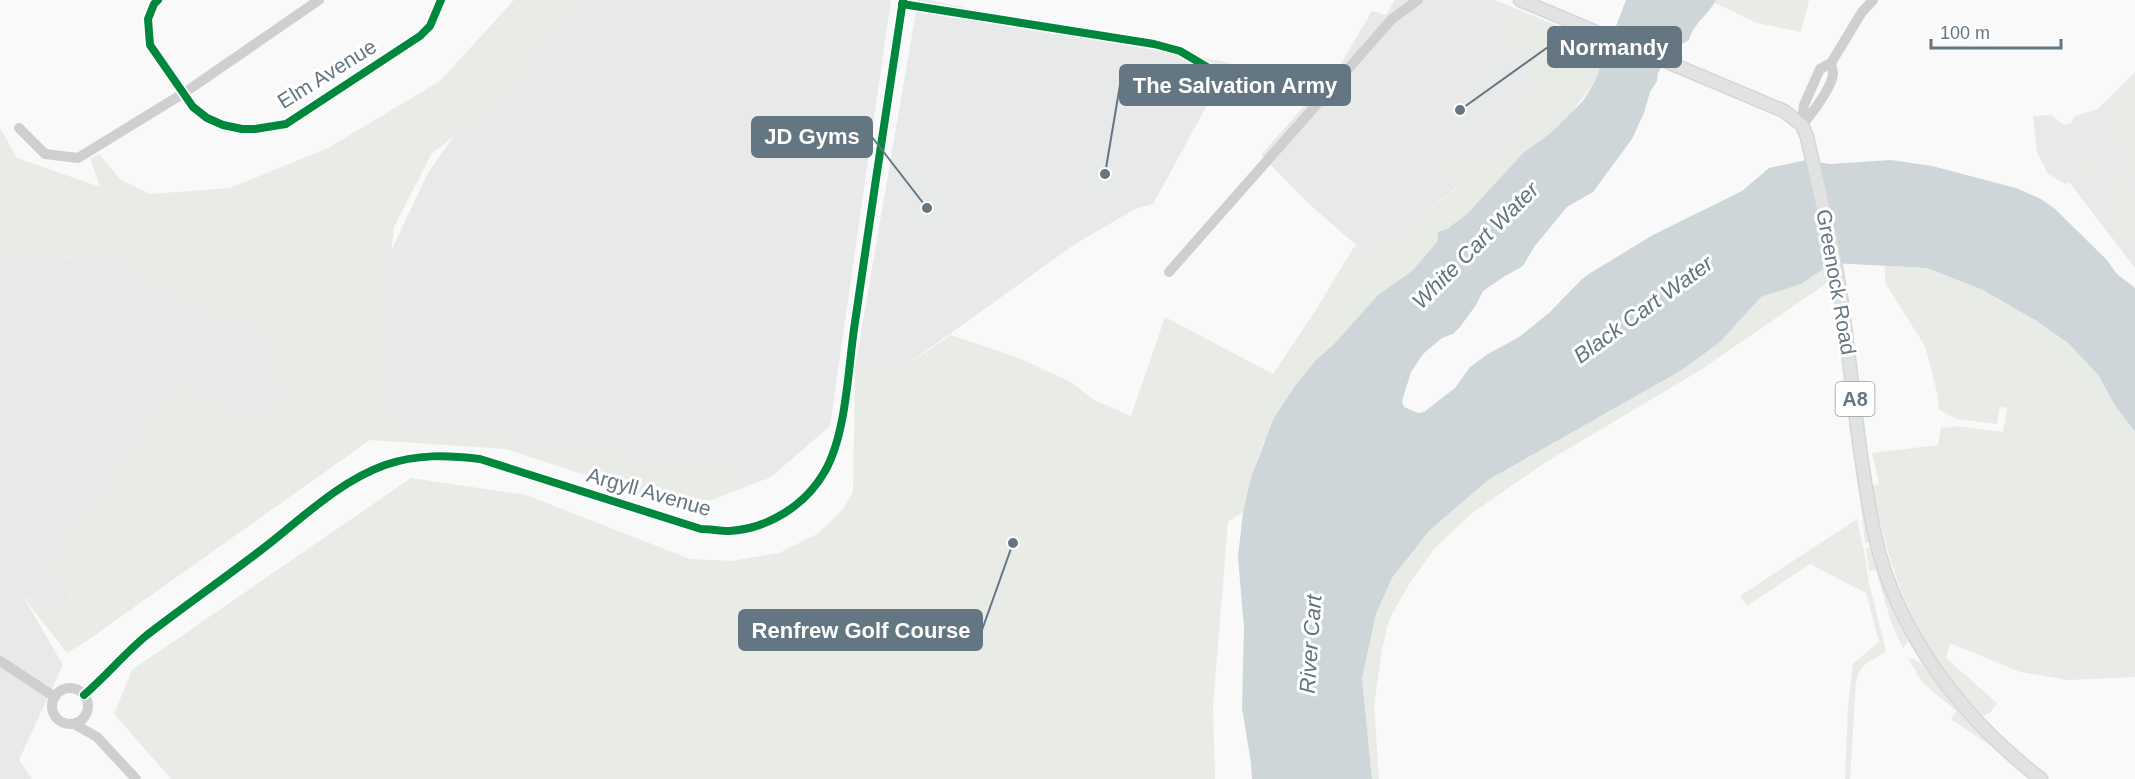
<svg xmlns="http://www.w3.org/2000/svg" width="2135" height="779" font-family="Helvetica,sans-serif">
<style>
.built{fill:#e8e9e9}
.green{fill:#e8ebe6}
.water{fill:#ced6d9}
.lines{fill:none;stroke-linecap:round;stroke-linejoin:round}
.major-casing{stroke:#d5d6d7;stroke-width:15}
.minor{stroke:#cecfd0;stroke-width:10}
.major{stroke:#e1e2e2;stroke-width:12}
.cycleway-casing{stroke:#fff;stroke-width:11}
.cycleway{stroke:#00873e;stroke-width:8}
.labels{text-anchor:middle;stroke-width:6;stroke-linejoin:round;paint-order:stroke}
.shield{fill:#fff;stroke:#939fa8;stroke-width:1.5}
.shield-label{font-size:20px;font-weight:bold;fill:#657683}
.street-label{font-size:21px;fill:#657683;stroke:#fff}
.water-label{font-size:22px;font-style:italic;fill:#60757c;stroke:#fff}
.leader{fill:none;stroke:#657683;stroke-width:2}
.callout-dot{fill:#657683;stroke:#fff;stroke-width:2}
.callout{fill:#657683;stroke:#657683;stroke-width:2}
.callout-label{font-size:22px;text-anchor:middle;font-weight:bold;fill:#fff}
</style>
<rect width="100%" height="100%" fill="#f9f9f9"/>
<path class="built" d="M574,0H891L830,426L771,477L402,424L375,388L390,253L428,173L463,123Z
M918,0H929L1230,63L1153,204L1137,208L1075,244L894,374L855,368Z
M1395,0H1494L1502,3L1514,68L1530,70V87L1526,97L1524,123L1490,159L1478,160L1459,185L1371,258L1309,204L1261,155L1340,65L1372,11L1386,15Z
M2135,72V268L2069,182L2066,184L2048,174L2037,152L2033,116L2051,115L2064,125L2071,123L2075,116L2098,109Z
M0,254L114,260L202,310L276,337L283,389L263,429L180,382L48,565L71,578L70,608L24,598L63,665L19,760L32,779H0Z"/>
<path class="green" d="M514,0H740L722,5H583L475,120L432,153L394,227L375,388L402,424L771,477L712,500L649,496L506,449L370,440L88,640L67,653L24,598L70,608L71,578L48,565L180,381L263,428L283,389L261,363L275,337L202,310L114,260L0,254V128L17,158L100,187L90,159L99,154L121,180L150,194L230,188L328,148L440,81Z
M1716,0H1809L1801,32L1757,23L1715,3Z
M1502,3L1563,28L1579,56L1594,60L1605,57L1595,81L1569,116L1552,132L1523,153L1467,214L1447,229L1438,232L1437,242L1412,271L1378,295L1334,344L1316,360L1295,386L1263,444L1251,477L1243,512L1228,522L1213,706L1215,779H171L114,714L132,670L411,478L526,495L690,559L732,561L779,553L819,533L843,509L853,492L855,368L894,374L951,335L1016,357L1069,381L1094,400L1131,416L1165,317L1273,374L1317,308L1355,245L1371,257L1459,186L1439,177L1458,153L1478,160L1490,159L1524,123L1526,97L1530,87V70L1514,68Z
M2135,72V182C2128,186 2118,186 2110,182V177L2113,174L2120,173L2134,163L2132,160L2125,164L2122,144L2098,109Z
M2059,126L2070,131L2099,178L2100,185L2096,187C2073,178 2082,170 2075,152C2071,143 2064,135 2059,126Z
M2129,194L2135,200V232L2130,233V244L2124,247L2103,210V203L2108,197Z
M1829,265L1832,282L1827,283L1699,371L1546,462L1472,513L1435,548L1409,584L1389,620L1382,649L1374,705L1379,779H1372L1362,678L1376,614L1392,578L1429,531L1488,480L1682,370L1720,342L1761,297L1801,284Z
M1885,266L1927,268L1983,290L2035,320L2068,343L2099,376L2114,404L2135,432V677L2069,680L2020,672L1950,643L1946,658L1997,703L1990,713L1982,716C1919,655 1888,570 1872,486L1879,484L1872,453L1938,445L1941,427L1948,428L1956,426L2003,432L2007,408L2000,407L1997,424L1957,419L1939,410L1937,392L1925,346L1885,283Z
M1859,490H1861L1907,635V643L1903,648L1891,622L1876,570L1869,571L1866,548L1870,547L1869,542L1865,543Z
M1857,519L1865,556L1869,583L1886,651C1872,663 1862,659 1856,681L1850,779H1845L1848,706L1853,664L1879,642L1866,593L1810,564L1747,606L1740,596Z
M1908,658L1914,659L1925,666L1956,708L1994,748L1951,719L1956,711L1922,682Z"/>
<path class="water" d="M1626,0H1716C1709,14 1693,24 1689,40L1673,49L1658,73L1657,81L1650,92L1644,113L1632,139L1593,192L1567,207L1534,247L1523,266L1505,276L1483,291L1476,305L1460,327L1453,334L1442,338L1423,354L1411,372L1402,401L1404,407L1418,413L1424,412L1455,388L1470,367L1488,354L1519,337L1549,313L1582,279L1592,272L1653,235L1742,191L1769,168L1806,160L1830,164L1891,160L1932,166L2016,188L2041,199L2055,209L2106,259L2117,274L2135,288V432L2114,404L2099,376L2068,343L2035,320L1983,290L1927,268L1832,263L1801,284L1761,297L1720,342L1682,370L1488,480L1429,531L1392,578L1376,614L1362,678L1372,779H1252L1251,763L1242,708L1244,628L1238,557L1243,512L1251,477L1274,418L1295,386L1316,360L1334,344L1378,295L1412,271L1437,242L1438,232L1447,229L1467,214L1523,153L1552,132L1583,101L1595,81Z"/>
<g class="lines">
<g class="major-casing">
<path id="major" d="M1520,0L1784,111L1802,125L1807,137C1820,195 1835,253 1843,311C1853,386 1859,462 1875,536C1897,634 1963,719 2041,779"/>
</g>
<path class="minor" d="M158,0L154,4L148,19L150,45L193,107L207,118L223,125L242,129H255L286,124L420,36L430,26L441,0
M902,4L1154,44L1180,51L1212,70L1224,74L1298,89
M1802,125L1804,105L1820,69L1831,63L1862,12L1873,0
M1802,125C1811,115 1833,86 1833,73C1833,70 1831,67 1831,63
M19,128L45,154L78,158L184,93L319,0
M1169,272L1392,19L1418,0
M0,661L55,697
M52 706a18 18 0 1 1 36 0a18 18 0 1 1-36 0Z
M84,695C106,676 125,653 147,635C186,605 226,577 265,547C302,518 340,481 385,465C417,454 447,455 480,459L701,529C710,529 720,531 729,531C768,529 806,505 825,471C846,434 848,371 854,329C870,219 886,110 903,0
M74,724L97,737L136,779"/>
<use href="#major" class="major"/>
<g class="cycleway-casing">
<path id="cycleway" d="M158,0L154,4L148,19L150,45L193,107L207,118L223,125L242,129H255L286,124L420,36L430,26L441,0
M902,4L1154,44L1180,51L1212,70L1224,74L1298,89
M84,695C106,676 125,653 147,635C186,605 226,577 265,547C302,518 340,481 385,465C417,454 447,455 480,459L701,529C710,529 720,531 729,531C768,529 806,505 825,471C846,434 848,371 854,329C870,219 886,110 903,0"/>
</g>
<use href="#cycleway" class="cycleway"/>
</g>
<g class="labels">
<rect class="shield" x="1835.5" y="382" width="39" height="34" rx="4.5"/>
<g class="shield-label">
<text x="1855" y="406">A8</text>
</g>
<g class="street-label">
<text transform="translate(327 74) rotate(-32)" y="7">Elm Avenue</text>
<text transform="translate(1836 282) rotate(80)" y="7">Greenock Road</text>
<text transform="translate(649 492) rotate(16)" y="7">Argyll Avenue</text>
</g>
<g class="water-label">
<text transform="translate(1475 245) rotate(-45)" y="8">White Cart Water</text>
<text transform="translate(1643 309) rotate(-36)" y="8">Black Cart Water</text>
<text transform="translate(1310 644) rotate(-86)" y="8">River Cart</text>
</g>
</g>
<path class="leader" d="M1460 110L1548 47M1105 174L1120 85M927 208L872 137M1013 543L982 630"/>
<g class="callout-dot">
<circle cx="1460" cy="110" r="6"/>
<circle cx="1105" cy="174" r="6"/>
<circle cx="927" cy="208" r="6"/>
<circle cx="1013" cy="543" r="6"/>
</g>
<g class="callout">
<rect x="1548" y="27" width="133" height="40" rx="6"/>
<rect x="1120" y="65" width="230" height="40" rx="6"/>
<rect x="752" y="117" width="120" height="40" rx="6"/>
<rect x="739" y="610" width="243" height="40" rx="6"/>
</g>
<g class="callout-label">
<text x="1614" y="55">Normandy</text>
<text x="1235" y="93">The Salvation Army</text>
<text x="812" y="144">JD Gyms</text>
<text x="861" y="638">Renfrew Golf Course</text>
</g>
<path d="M1931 39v9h130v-9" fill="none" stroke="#657683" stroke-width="3"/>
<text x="1940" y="39" font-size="18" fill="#657683" stroke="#ffffff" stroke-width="4.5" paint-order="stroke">100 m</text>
</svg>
